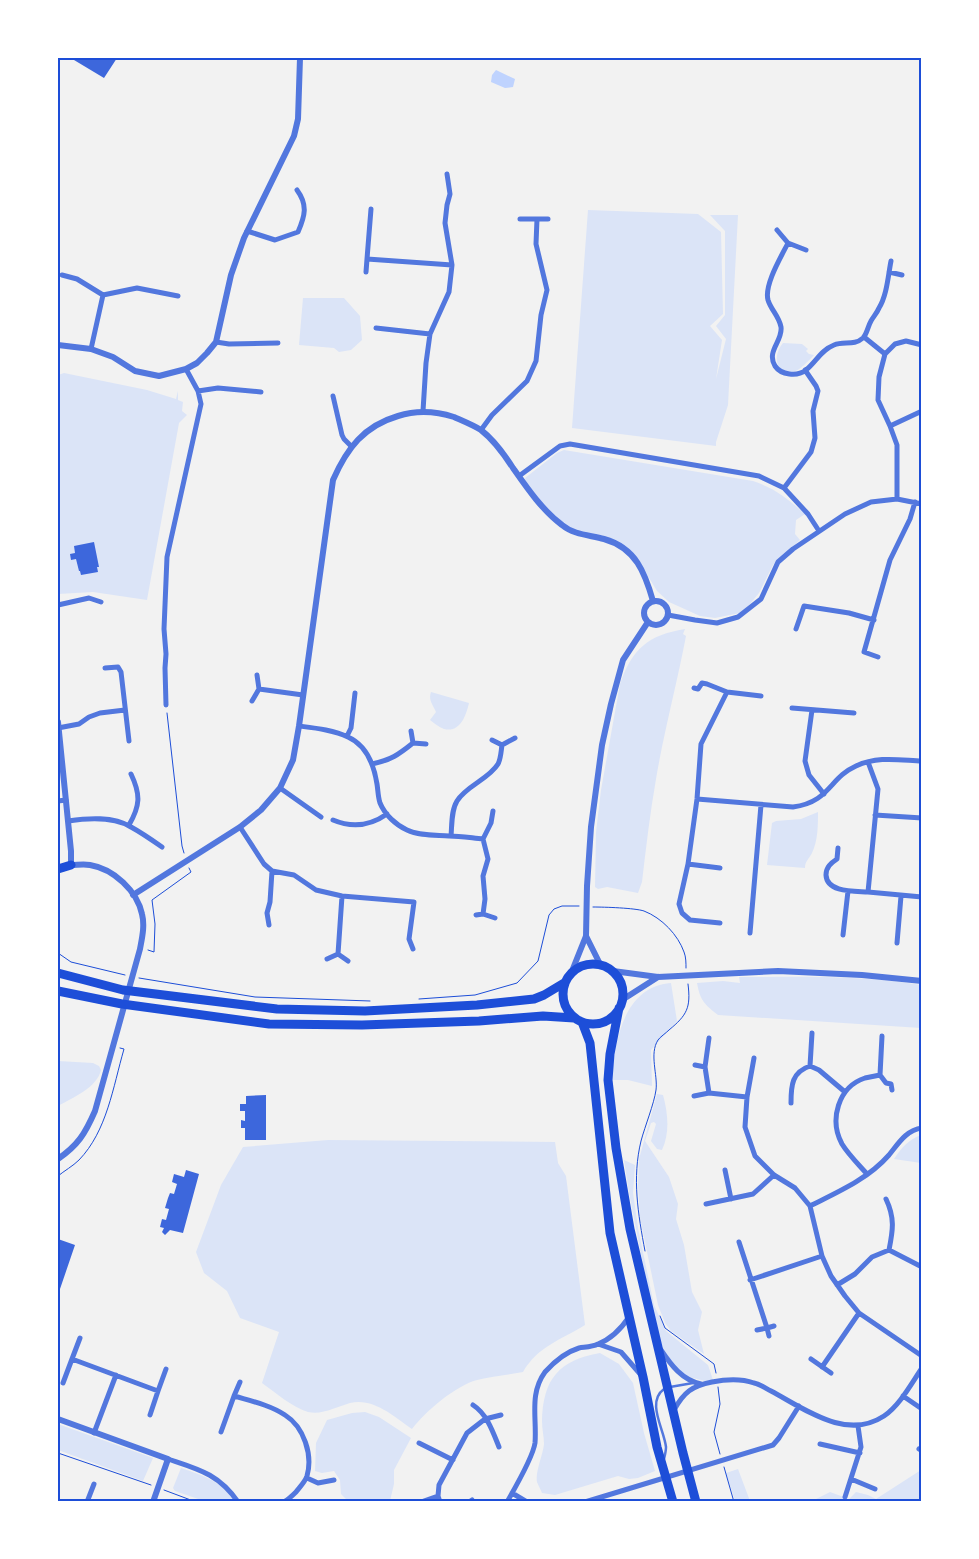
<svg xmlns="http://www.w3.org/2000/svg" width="979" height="1559" font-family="'Asap Condensed',sans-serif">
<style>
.green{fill:#dbe4f7}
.water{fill:#bfd3fe}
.building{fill:#3d67dc}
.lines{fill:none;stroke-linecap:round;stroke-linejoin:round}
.path{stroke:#1d4ed8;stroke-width:1}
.service{stroke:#5277de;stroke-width:2.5}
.minor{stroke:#5277de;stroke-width:5}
.tertiary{stroke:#5277de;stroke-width:6}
.trunk{stroke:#1d4ed8;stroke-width:9}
.neatline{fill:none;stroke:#1d4ed8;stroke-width:2}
</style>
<rect width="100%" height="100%" fill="#f2f2f2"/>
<path class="green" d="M588,210L698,214L721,232L723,314L710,326L722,340L716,379L726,339L716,326L725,315V231L710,215H738L728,405L716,442V446L572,428Z
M303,298H344L360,316L362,340L351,350L339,352L334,348L299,345Z
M783,343L802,344L808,349L806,351L809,354L814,355C809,360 800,371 792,372C773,373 774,353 783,343Z
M64,373L147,390L176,399L178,391V400L183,402L182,411L187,415L179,423L147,600L93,592L58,594V375Z
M564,450L753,481C776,489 787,498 805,514L796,520L795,534L800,540L773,565L759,593L750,604L740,613L715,618L700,616L669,602L657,591L640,563L620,545L569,528L549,513L526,482L525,478L557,453Z
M685,629L683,634L686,636C677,684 664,731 656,779C650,813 646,848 642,882L638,893L607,887L598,889L595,887L596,832L601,790L620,684C632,649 648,635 685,629Z
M431,692L469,703C466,716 460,733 444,729C439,727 434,723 430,720L436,712C433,705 428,700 431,692Z
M818,812C818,825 818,841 812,853C809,859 805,861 805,868L767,865L772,823L776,821L801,819Z
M739,977C800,977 861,975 921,985V1028L718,1015C704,1004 700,1000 697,983L723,981L740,983Z
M671,983L677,1021L651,1050L652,1086L628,1080H612C614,1042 624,986 671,983Z
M58,1061L93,1063L99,1066L101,1070C97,1088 72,1098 58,1106Z
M657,1094L663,1095C668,1113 670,1133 662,1150L657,1149L651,1141L656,1124L654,1122L651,1123L645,1141L669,1177L678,1204L676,1219L684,1245L692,1292L702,1312L698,1330L704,1354L671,1331L665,1323L658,1305L640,1218L638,1185L639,1159Z
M921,1135V1163L894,1159C902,1147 908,1140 921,1135Z
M328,1140L555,1142L558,1163L566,1176L585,1325C561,1340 538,1346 523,1372C508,1375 492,1376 477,1380C455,1386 426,1411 412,1429C395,1417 373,1397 350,1403C336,1407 323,1415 308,1412C292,1407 276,1393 262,1383L279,1332L240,1318L227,1291L204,1273L196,1252L221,1185L243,1147Z
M624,1160L635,1165L633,1193L638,1228L654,1305L666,1331L708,1365L713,1380L705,1381L685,1376L666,1356L656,1330L629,1193Z
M600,1353L619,1364L633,1383L644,1433L655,1471L638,1478L629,1479L618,1476L555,1495L542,1493C541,1490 538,1485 537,1482C535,1472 543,1455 544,1444C544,1437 542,1429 542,1421C543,1379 559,1360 600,1353Z
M365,1412L379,1417L411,1438L394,1470V1484L390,1501H348L341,1494L340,1480L334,1471L322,1473L315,1471L316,1443L327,1420L352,1413Z
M58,1424L153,1458L143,1481L58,1450Z
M181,1468C204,1476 220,1480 234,1501H204L175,1491L173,1488Z
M738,1469L750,1501H735L726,1473Z
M921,1470V1501L810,1502L830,1492L849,1499L856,1492L868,1495L876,1499Z"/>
<path class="water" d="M496,70L515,79L513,87L505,88L491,82L492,75Z"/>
<path class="building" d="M75,58H117L104,78L74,60Z
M94,542L99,567H97L98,572L81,575L80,571H79L76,559L71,560L70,554L75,553L74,546Z
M266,1095V1140H245V1128H241V1120L245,1121V1111H240V1104H246V1096Z
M186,1170L199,1174L183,1233L170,1230L165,1235L162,1232L164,1228L160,1227L162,1219L166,1220L169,1209L165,1208L168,1198L170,1193L174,1194L177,1184L172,1182L174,1174L184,1177Z
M58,1239L75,1245L60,1289H58Z"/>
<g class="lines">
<path class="path" d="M167,713L182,846L184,853
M593,907C605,907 635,908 644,911C662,918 678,935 684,952C686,957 686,963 686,968
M148,950L154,952L155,924L152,900L191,872L189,868
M58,953L71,962L125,975
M139,978L255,997L370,1001
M419,999L475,995L517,983L538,961L549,915L554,909L562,906H579
M58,1176C64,1171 73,1166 79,1160C107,1131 113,1087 124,1049L120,1048
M645,1251C638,1214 632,1178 641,1141C645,1126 654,1104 656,1090C658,1075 649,1054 658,1040C660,1037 666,1033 669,1030C687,1015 691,1008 688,984
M660,1316L665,1328L714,1364L716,1373
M718,1387L720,1404L714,1432L720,1454
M58,1453L151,1485
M724,1467L734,1502
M164,1490L196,1502"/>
<path class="service" d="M670,1387L693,1383
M664,1459C665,1455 666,1451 666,1447C664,1429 646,1402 664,1389"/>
<path class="minor" d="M371,209L367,259L452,265
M520,219H548
M777,230L788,243L806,250
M247,231L275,240L298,232C305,216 308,205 297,190
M788,243C781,257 764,285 768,300C771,310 779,316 781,327C783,341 766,351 775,366C781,375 797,377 806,370C816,362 821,350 834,345C844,341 854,346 863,338C867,334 868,326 871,321C873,317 877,313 879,308C887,295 888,276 891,261
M366,272L367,259
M889,272L902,275
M62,275L77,279L103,295L137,288L178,296
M376,328L430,334
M864,337L885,354
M216,342L229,344L278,343
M91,349L103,295
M198,391L218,388L261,392
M333,396L342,435L344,439L351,446
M423,411L426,363L430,334L449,292L452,265L445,223L447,205L450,194L447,174
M890,426L922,411
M481,430L492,415L527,381L536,361L541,315L547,290L536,244L537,219
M519,476L560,446L570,444L759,476L784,488L808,514L819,531
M784,488L811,452L815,438L813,411L818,391L816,386L805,370
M897,499V445L890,426L878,400L879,377L885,354L895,344L906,341L922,345
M58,605L89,598L101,602
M668,615L695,620L717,623L738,617L761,599L778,562L793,549L845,514L871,502L897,499L922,504
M796,629L804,606L849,613L874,620
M878,657L864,652L890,560L910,519L915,502
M105,668L118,667L121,672L129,741
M257,675L259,689
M694,688L698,689L702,683L707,684L727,692L761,696
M252,701L259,689L303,695
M166,705L165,668L166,654L164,629L167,557L201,404L198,391L186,369
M792,708L854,713
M812,710L805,761L809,775L824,794
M299,726C315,728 334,730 348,737C366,745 374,765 377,784C378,790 378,797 380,803C385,815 396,825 407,830C419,836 435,835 449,836C460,836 472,838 483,839
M58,728L79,724L89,717L100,713L125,710
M411,731L413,743
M347,736L351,728L355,693
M492,740L502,745
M502,745L515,738
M868,762L878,789L868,892L922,897
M372,764C391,760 398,755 413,743L426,744
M280,788L321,817
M697,799L793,807C830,802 829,778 856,766C878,756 898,760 922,761
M58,801L66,800
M875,815L922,818
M333,820C352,828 370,826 387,814
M68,821C88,818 113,816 131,827C142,833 152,840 162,847
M129,825C140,806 141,795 131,774
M240,827L264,864L272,871L294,875L316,890L342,896L414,902L409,939L413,949
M451,836C452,825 451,811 457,801C466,786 489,779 498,764C501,758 501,751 502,745
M838,848L837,859C831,863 826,867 826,875C827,893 855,891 868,892
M688,864L720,868
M483,914L485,899L483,876L488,859L483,839L491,823L493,811
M476,915L483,914L495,918
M720,923L690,920L682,913L679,904L688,864L697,799L701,744L727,692
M269,925L267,913L270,902L272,871
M750,933L761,805
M843,935L848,891
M897,943L901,896
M338,954L342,896
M338,954L348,961
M327,959L338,954
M882,1036L880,1075L886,1083L891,1084L892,1090
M754,1058L747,1097L745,1127L755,1156L774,1175L795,1188L810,1206L822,1256L831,1276L845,1296L859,1313L922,1356
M695,1065L705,1067
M810,1066L812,1033
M709,1093L705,1067L709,1038
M694,1096L709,1093L747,1097
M791,1103C791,1085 792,1072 810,1066L819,1070L845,1092
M725,1170L731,1199
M867,1174C859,1165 848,1154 842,1144C829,1120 838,1087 865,1078C870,1077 875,1076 880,1075
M886,1199C895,1218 893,1230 889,1250
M706,1204L753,1194L774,1175
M810,1206C838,1192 868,1179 889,1155C898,1144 906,1130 922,1128
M739,1242L767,1328L757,1330
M750,1280L822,1256
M837,1285L855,1274L872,1257L889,1250L922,1267
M769,1336L767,1328L774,1326
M80,1338L72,1359L158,1391L166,1369
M598,1344L621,1352L641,1375
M661,1350C671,1365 682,1380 701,1384
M811,1359L831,1373
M822,1367L859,1313
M63,1383L72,1359
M234,1396L240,1382
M903,1396L922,1409
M473,1405C487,1414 493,1432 499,1447
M674,1410C684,1392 692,1386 712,1382C727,1379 740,1378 754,1383C760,1384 765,1388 771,1391C805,1409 846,1441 884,1416C900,1405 911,1384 922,1368
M150,1415L158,1391
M221,1432L234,1396C251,1401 270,1405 285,1415C304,1427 313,1455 307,1476C305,1482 299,1488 296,1492C292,1496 289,1499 284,1502
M94,1433L116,1375
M419,1443L453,1460
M820,1444L860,1453
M919,1449L922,1451
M168,1459C198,1469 219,1474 238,1502
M307,1478L318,1483L334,1480
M851,1479L875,1489
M512,1493L527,1502
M845,1497L861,1447L858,1426
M87,1502L94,1484
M421,1502L438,1496
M440,1502L438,1496L439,1485L467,1433L485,1419L501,1415
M469,1502L472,1500
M507,1502C515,1488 533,1457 535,1443C537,1418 529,1394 545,1372C554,1362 566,1352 579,1348C585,1347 592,1347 598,1344C611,1339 621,1329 629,1317
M585,1502L773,1445L779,1438L799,1406"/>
<path class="tertiary" d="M58,345L91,349L113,357L135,371L159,376L186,369L197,363L207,353L216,342L231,275L244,238L294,136L298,119L300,58
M644 613a12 12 0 1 1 24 0a12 12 0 1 1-24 0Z
M58,722L71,851V865C77,865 84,864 90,865C114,869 137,891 142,914C145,926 142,938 140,949L95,1111C85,1134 78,1145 58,1159
M133,895L240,827L261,810L280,788L293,760L299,726L333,480C347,448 364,426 398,416C417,410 435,411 454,417C463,421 473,425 481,430C494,440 504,454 513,468C527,488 542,510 562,525C574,535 590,535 604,539C636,548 645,573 653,601
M586,936L600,964
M572,971L586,936L587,886L591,827L602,745L611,704L623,660L648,622
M613,971L658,977L778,971L862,975L922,981
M622,1000L658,977
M58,1419L168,1459L153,1502"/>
<path class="trunk" d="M58,869L71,865
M563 994a30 30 0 1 1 60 0a30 30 0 1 1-60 0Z
M58,973L123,990L277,1009L365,1011L477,1005L534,999L544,995L564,983
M58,991L122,1004L269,1024L362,1025L479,1021L543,1016L574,1018
M619,1008L610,1054L608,1080L616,1148L630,1229L683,1453L696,1502
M582,1022L590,1043L610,1233L643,1377L657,1447L673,1502"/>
</g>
<rect width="979" height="1559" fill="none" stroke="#ffffff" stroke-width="118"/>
<rect x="59" y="59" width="861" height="1441" class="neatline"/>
</svg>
